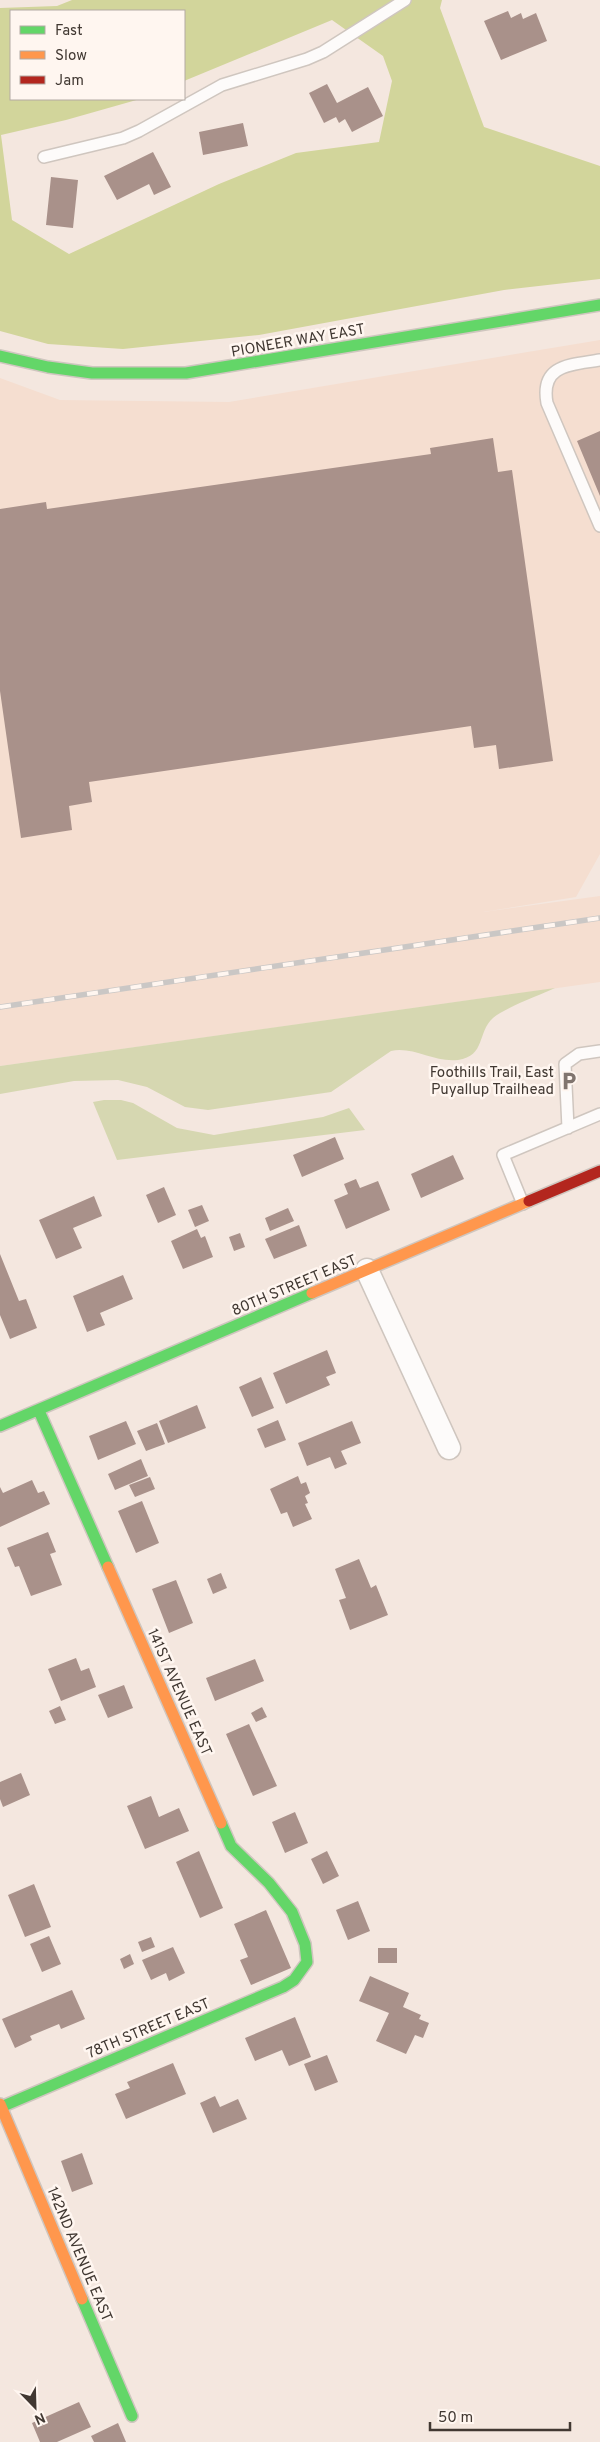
<svg xmlns="http://www.w3.org/2000/svg" width="600" height="2442" font-family="Overpass,sans-serif">
<style>
.built{fill:#f5ded0}
.green{fill:#d6d7b1}
.forest{fill:#d2d59b;fill-rule:evenodd}
.building{fill:#a9918a}
.lines{fill:none;stroke-linecap:round;stroke-linejoin:round}
.lane-casing{stroke:#cfc6bf;stroke-width:14}
.street-casing{stroke:#cfc6bf;stroke-width:25}
.fast-casing{stroke:#cfc6bf;stroke-width:14}
.slow-casing{stroke:#cfc6bf;stroke-width:14}
.jam-casing{stroke:#cfc6bf;stroke-width:14}
.lane{stroke:#fdfbfa;stroke-width:11}
.street{stroke:#fdfbfa;stroke-width:22}
.fast{stroke:#63d668;stroke-width:11}
.slow{stroke:#ff974d;stroke-width:11}
.jam{stroke:#b3261e;stroke-width:11}
.rail-casing{stroke:#cac7c5;stroke-width:5.5}
.rail{stroke:#fff6f0;stroke-width:4;stroke-dasharray:11;stroke-linecap:butt}
.labels{text-anchor:middle;stroke-width:5;stroke-linejoin:round;paint-order:stroke}
.street-label{font-size:15px;fill:#413832;stroke:#fff6f0}
.poi-label{font-size:15px;fill:#413832;stroke:#fff6f0;text-anchor:end}
</style>
<rect width="100%" height="100%" fill="#f4e7df"/>
<path class="built" d="M600,340V854L576,897L483,912L600,896V982L0,1066V378L60,400L229,402Z"/>
<path class="green" d="M555,988C540,995 504,1008 493,1018C477,1032 486,1056 458,1060C435,1063 413,1046 391,1051L331,1092L208,1110L185,1107L147,1087L118,1080L74,1081L0,1094V1066Z
M104,1100H121L133,1103L177,1128L214,1135L323,1117L349,1108L365,1130L117,1160L93,1102Z"/>
<path class="forest" d="M72,0H442L440,8L484,127L600,166V279L504,290L259,335L123,349L48,344L0,331V8L57,6ZM11,11H184V81L332,20L383,56L392,81L379,142L296,153L219,184L69,254L12,220L1,135L66,120L140,99H11Z"/>
<path class="building" d="M508,11L511,18L521,13L523,19L536,13L547,41L501,60L484,21Z
M327,84L337,103L368,87L383,116L352,132L345,119L339,123L336,117L324,123L309,93Z
M243,123L248,146L203,155L199,132Z
M153,152L171,187L154,195L149,184L117,200L104,176Z
M51,177L78,180L73,228L46,225Z
M600,431V496L577,441Z
M493,438L498,472L512,470L553,761L499,769L496,745L474,748L471,726L89,782L92,802L69,806L72,830L21,838L0,691V509L46,502L47,509L431,454L430,448Z
M335,1137L344,1159L302,1177L293,1155Z
M453,1155L464,1179L421,1198L411,1174Z
M356,1179L360,1188L378,1181L390,1210L346,1229L334,1200L348,1194L344,1184Z
M164,1187L176,1215L158,1223L146,1195Z
M94,1196L102,1216L73,1228L82,1248L56,1259L39,1220Z
M202,1205L209,1221L195,1227L188,1210Z
M288,1208L294,1221L270,1231L265,1218Z
M299,1225L307,1246L274,1259L265,1239Z
M197,1229L201,1238L205,1236L213,1257L183,1269L171,1241Z
M240,1233L245,1247L234,1251L229,1237Z
M0,1254L19,1301L26,1299L37,1328L10,1339L0,1315Z
M123,1275L133,1299L100,1313L105,1325L87,1332L73,1296Z
M327,1350L336,1373L326,1377L330,1385L286,1404L273,1373Z
M261,1377L274,1408L252,1417L239,1387Z
M197,1405L206,1428L168,1443L159,1421Z
M278,1420L286,1440L265,1448L257,1429Z
M126,1421L136,1444L98,1460L89,1436Z
M352,1421L361,1443L341,1451L347,1464L335,1469L330,1457L307,1466L298,1443Z
M157,1423L165,1444L146,1451L137,1431Z
M141,1459L148,1476L115,1490L108,1474Z
M298,1476L301,1484L306,1482L310,1493L305,1496L308,1503L305,1504L312,1519L293,1527L287,1512L281,1514L270,1489Z
M150,1477L155,1489L135,1497L129,1485Z
M32,1480L38,1493L44,1491L50,1504L0,1527V1487L3,1493Z
M142,1501L159,1543L136,1553L118,1511Z
M48,1532L56,1552L50,1554L62,1585L31,1596L19,1566L15,1567L7,1548Z
M359,1559L371,1588L376,1585L388,1615L350,1630L339,1600L346,1598L335,1569Z
M221,1573L227,1588L213,1594L207,1579Z
M176,1580L193,1623L169,1633L152,1589Z
M76,1658L81,1671L89,1668L96,1687L61,1701L48,1669Z
M255,1659L264,1681L215,1701L206,1678Z
M124,1685L133,1708L108,1718L98,1695Z
M60,1706L66,1720L55,1724L49,1711Z
M262,1707L267,1717L256,1722L251,1713Z
M249,1724L277,1786L253,1796L226,1734Z
M21,1773L30,1795L3,1807L0,1799V1782Z
M151,1796L159,1817L179,1808L189,1831L145,1849L127,1806Z
M295,1812L308,1843L285,1853L272,1822Z
M199,1851L223,1908L200,1918L176,1862Z
M327,1851L339,1876L323,1884L311,1859Z
M34,1884L51,1927L25,1937L8,1895Z
M358,1901L370,1931L348,1940L336,1910Z
M266,1910L291,1968L251,1985L240,1960L248,1957L234,1924Z
M49,1936L61,1964L42,1972L30,1944Z
M151,1937L155,1947L142,1952L138,1942Z
M173,1947L185,1973L169,1981L166,1973L151,1980L142,1960Z
M378,1948H397V1963H378Z
M130,1954L134,1964L124,1969L120,1959Z
M370,1976L409,1993L403,2007L421,2015L419,2019L429,2023L423,2038L415,2035L406,2054L376,2041L389,2013L359,2001Z
M72,1990L85,2019L61,2029L59,2024L30,2036L32,2040L15,2048L2,2019Z
M295,2017L311,2057L289,2066L282,2050L255,2061L245,2038Z
M327,2055L338,2082L315,2091L304,2064Z
M173,2063L186,2094L126,2119L115,2094L130,2088L127,2082Z
M215,2096L220,2107L238,2099L247,2119L213,2133L200,2103Z
M82,2153L93,2184L72,2192L61,2161Z
M79,2402L91,2427L57,2442H40L32,2423Z
M118,2423L126,2442H94L91,2436Z"/>
<g class="lines">
<g class="lane-casing">
<path id="lane" d="M44,157L123,138L139,131L222,85L307,59L323,52L405,0
M600,360C571,365 540,364 547,403L600,526
M568,1128L565,1064L579,1054L600,1051
M523,1204L503,1155L600,1114"/>
</g>
<g class="street-casing">
<path id="street" d="M367,1270L449,1448"/>
</g>
<g class="fast-casing">
<path id="fast" d="M0,356L48,367L92,373H186L600,305
M39,1411L108,1567
M0,1426L312,1293
M1,2107L283,1987L294,1980L307,1962L305,1944L292,1912L269,1883L231,1846L221,1823
M82,2299L132,2416"/>
</g>
<g class="slow-casing">
<path id="slow" d="M312,1293L529,1201
M108,1567L221,1823
M0,2104L82,2299"/>
</g>
<g class="jam-casing">
<path id="jam" d="M529,1201L600,1171"/>
</g>
<use href="#lane" class="lane"/>
<use href="#street" class="street"/>
<use href="#fast" class="fast"/>
<use href="#slow" class="slow"/>
<use href="#jam" class="jam"/>
<g class="rail-casing">
<path id="rail" d="M0,1007L600,918"/>
</g>
<use href="#rail" class="rail"/>
</g>
<defs>
<g id="parking-bare" transform="scale(1.5)"><path d="M-3.5-5.5H1a3.5 3.5 0 0 1 0 7H-1V5.5H-3.5ZM-1-3.4V-.6H.8a1.4 1.4 0 0 0 0-2.8Z" fill="#80756f" stroke="#fff6f0" stroke-width="2.5" paint-order="stroke"/></g>
</defs>
<g fill-rule="evenodd">
<use href="#parking-bare" x="569" y="1081"/>
</g>
<g class="labels">
<g class="street-label">
<text transform="translate(298 340) rotate(-10)" y="5">PIONEER WAY EAST</text>
<text transform="translate(294 1285) rotate(-23)" y="5">80TH STREET EAST</text>
<text transform="translate(180 1692) rotate(66)" y="5">141ST AVENUE EAST</text>
<text transform="translate(148 2028) rotate(-23)" y="5">78TH STREET EAST</text>
<text transform="translate(80 2254) rotate(67)" y="5">142ND AVENUE EAST</text>
</g>
<g class="poi-label">
<text x="554" y="1077">Foothills Trail, East<tspan x="554" dy="17">Puyallup Trailhead</tspan></text>
</g>
</g>
<rect x="10" y="10" width="175" height="90" fill="#fff6f0" stroke="#b3aaa4"/>
<rect x="20" y="26" width="25" height="8" fill="#63d668" stroke="#b3aaa4"/>
<text x="55" y="35" font-size="15" fill="#413832">Fast</text>
<rect x="20" y="51" width="25" height="8" fill="#ff974d" stroke="#b3aaa4"/>
<text x="55" y="60" font-size="15" fill="#413832">Slow</text>
<rect x="20" y="76" width="25" height="8" fill="#b3261e" stroke="#b3aaa4"/>
<text x="55" y="85" font-size="15" fill="#413832">Jam</text>
<g transform="translate(35 2407) rotate(157)" stroke="#fff6f0" stroke-width="4" paint-order="stroke">
<path d="M0-4L9 19L0 12L-9 19Z" fill="#413832"/>
<text y="-8" font-size="14" font-weight="bold" text-anchor="middle" fill="#413832">N</text>
</g>
<path d="M430 2422v8h140v-8" fill="none" stroke="#413832" stroke-width="2.5"/>
<text x="438" y="2422" font-size="15" fill="#413832" stroke="#fff6f0" stroke-width="4" paint-order="stroke">50 m</text>
</svg>
